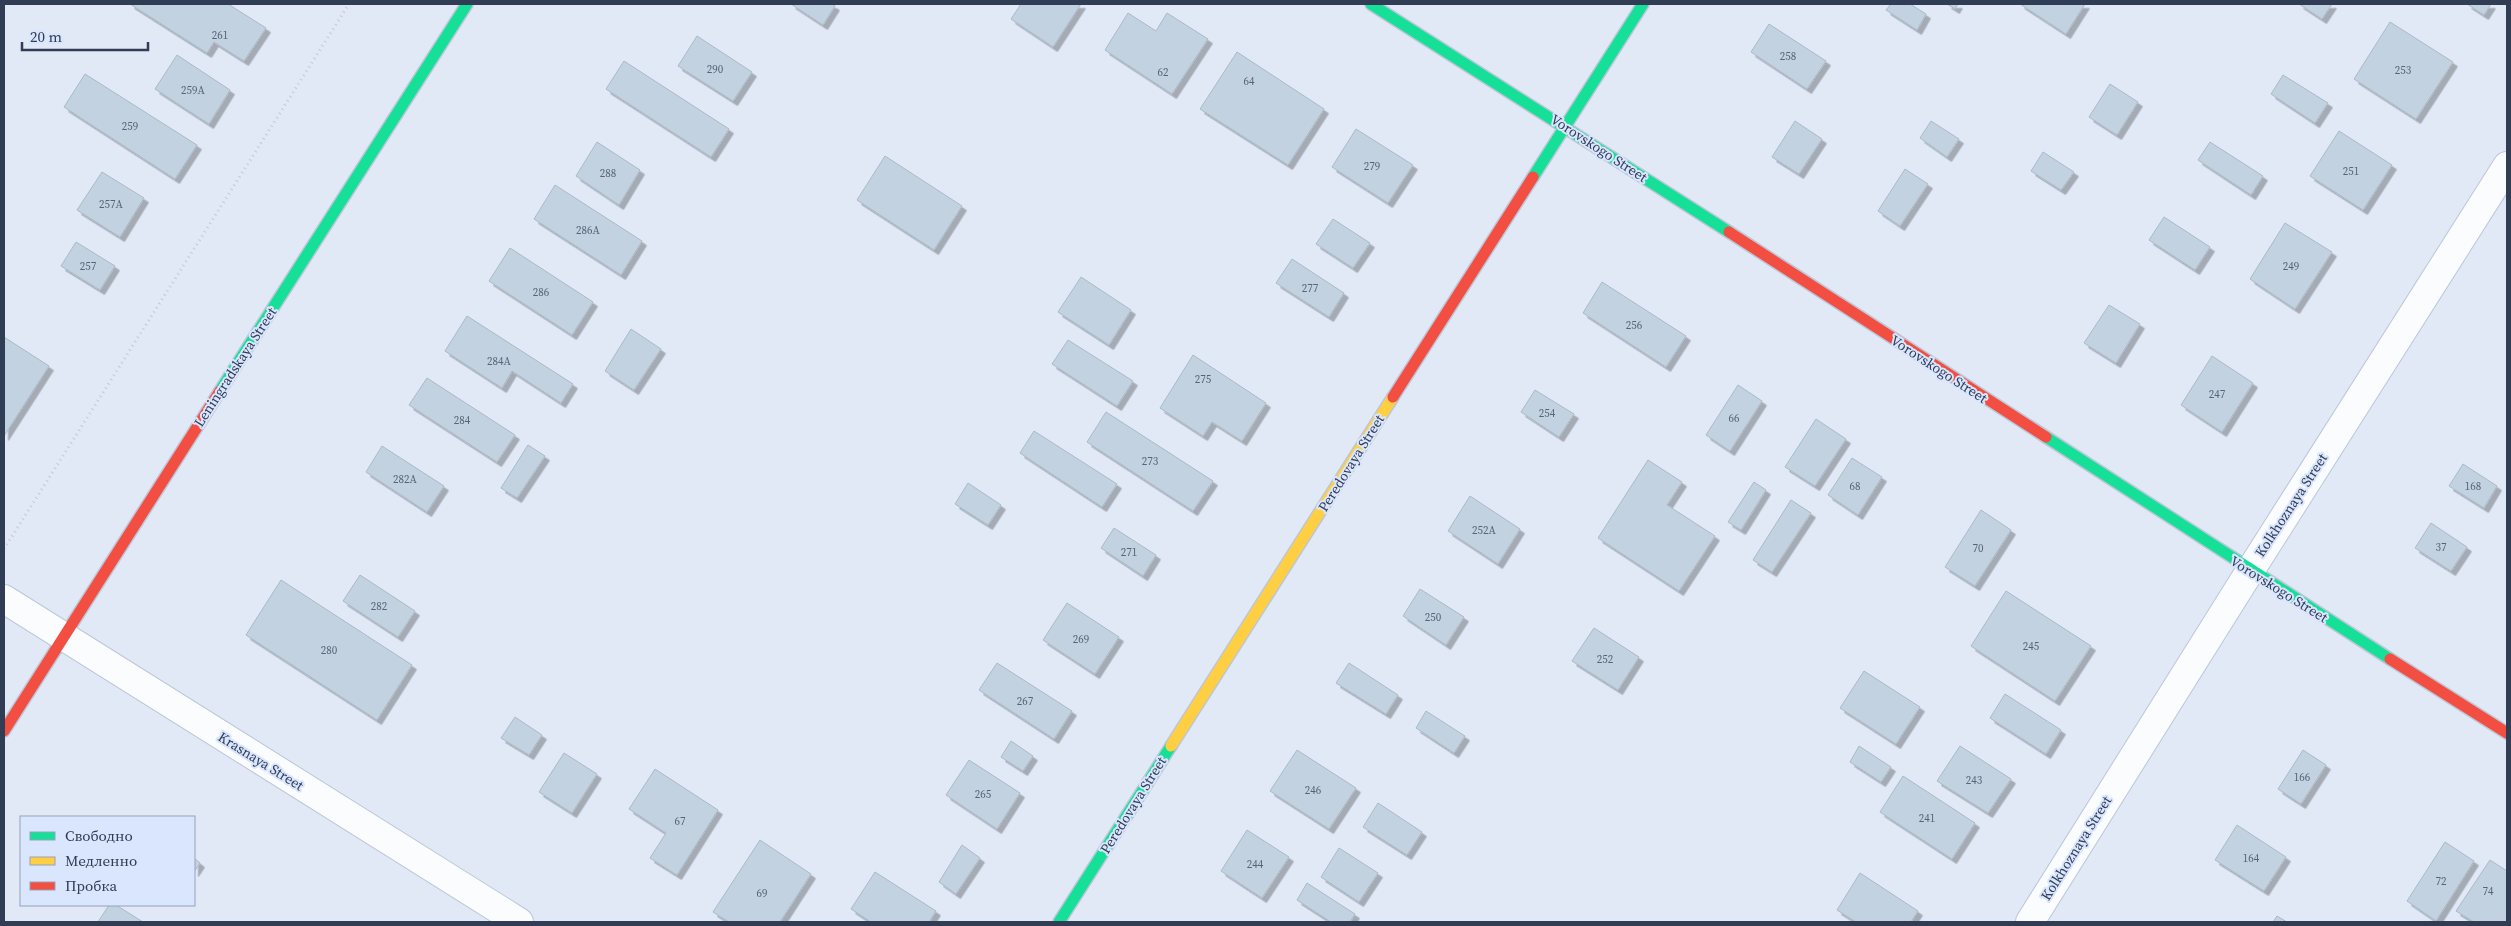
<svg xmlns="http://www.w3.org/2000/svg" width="2511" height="926" font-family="'Source Serif 4',serif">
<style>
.building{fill:#c3d2e0;stroke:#aab9c7;filter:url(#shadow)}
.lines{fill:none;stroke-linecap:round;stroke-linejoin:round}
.street-casing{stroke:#bdc6d7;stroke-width:30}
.fast-casing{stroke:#bdc6d7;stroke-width:14}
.slow-casing{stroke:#bdc6d7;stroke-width:14}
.jam-casing{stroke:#bdc6d7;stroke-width:14}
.path{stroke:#c5c9d0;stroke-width:3;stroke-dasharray:1 4;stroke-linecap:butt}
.street{stroke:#fafcfe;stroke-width:28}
.fast{stroke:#16e098;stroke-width:11}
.slow{stroke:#ffcf43;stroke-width:11}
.jam{stroke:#f24e42;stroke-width:11}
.labels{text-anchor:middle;stroke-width:4;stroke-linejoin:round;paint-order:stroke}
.number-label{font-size:11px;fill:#566378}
.street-label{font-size:14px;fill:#303d55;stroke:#d9e6fe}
</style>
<defs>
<filter id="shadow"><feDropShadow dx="4.5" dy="4.5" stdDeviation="0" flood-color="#0004"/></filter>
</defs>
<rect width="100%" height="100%" fill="#e1e9f6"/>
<path class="building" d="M130,4H228L266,28L244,61L214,42L207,53Z
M791,4H832L835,6L823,25Z
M1021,4H1081L1053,47L1011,19Z
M1891,4H1910L1926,14L1917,30L1886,10Z
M1947,4H1958L1955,9Z
M2020,4H2085L2066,34Z
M2299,4H2332L2322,19Z
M2467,4H2491L2484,15Z
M1128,13L1156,31L1167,13L1208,39L1172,94L1105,50Z
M2390,22L2453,62L2416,119L2354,79Z
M1769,24L1826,61L1807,89L1751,52Z
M697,36L752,72L733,101L678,66Z
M1237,52L1324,109L1288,165L1200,109Z
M177,55L230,90L209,124L155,89Z
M624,61L729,129L711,157L606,89Z
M85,74L197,145L175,179L64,107Z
M2283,75L2328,103L2315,123L2271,94Z
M2110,84L2138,102L2117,135L2089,117Z
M1795,121L1822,139L1799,174L1772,157Z
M1931,121L1959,139L1947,157L1920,138Z
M1356,129L1413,165L1388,203L1332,167Z
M2339,131L2392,165L2363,210L2310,176Z
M597,142L640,170L619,205L576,176Z
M2210,142L2263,176L2251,195L2198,160Z
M2043,152L2074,172L2061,190L2031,171Z
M885,156L962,206L934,250L857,200Z
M1905,169L1928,184L1900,226L1878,211Z
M102,172L144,198L120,237L77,210Z
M555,185L642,241L621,275L534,219Z
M2164,217L2210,247L2195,270L2149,240Z
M1333,219L1370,243L1353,268L1316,244Z
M2285,223L2332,252L2295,309L2250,279Z
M76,242L115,266L100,290L61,266Z
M510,248L593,302L572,335L489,281Z
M1292,259L1344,293L1329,317L1276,283Z
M1081,277L1131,310L1109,345L1058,312Z
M1602,282L1686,336L1666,367L1583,313Z
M2109,305L2140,324L2116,363L2084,343Z
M467,316L573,384L561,403L512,371L502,388L445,351Z
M631,329L661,349L634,390L605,371Z
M4,337L49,366L4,436Z
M1068,340L1133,381L1117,406L1052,364Z
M1193,355L1266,403L1242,441L1212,422L1203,436L1160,408Z
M2212,356L2253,383L2222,432L2181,405Z
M427,378L515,435L497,462L409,405Z
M1738,385L1762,401L1730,451L1706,435Z
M1535,390L1574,414L1559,437L1521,412Z
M1106,412L1213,481L1193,511L1087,442Z
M1816,419L1846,439L1815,486L1785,467Z
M1034,431L1117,484L1102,507L1020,453Z
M528,445L545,456L517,498L501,488Z
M382,446L444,486L427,512L366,472Z
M1852,458L1882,477L1858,515L1828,495Z
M1648,460L1682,482L1667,505L1715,536L1679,591L1598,538Z
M2463,464L2497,486L2484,508L2449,486Z
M1754,482L1766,490L1741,530L1728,522Z
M968,483L1001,505L988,525L955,504Z
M1470,496L1520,529L1498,564L1448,531Z
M1791,500L1811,513L1772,572L1753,560Z
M1981,510L2011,530L1975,586L1945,567Z
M2431,523L2467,547L2451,571L2415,548Z
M1114,528L1156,555L1143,576L1101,548Z
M360,575L415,611L398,637L343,601Z
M281,580L412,665L377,720L246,635Z
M1420,589L1464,617L1446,645L1403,616Z
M2006,591L2091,646L2055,701L1971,646Z
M1067,603L1119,637L1095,674L1043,640Z
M1594,628L1639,657L1618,690L1572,661Z
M997,663L1072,711L1054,739L979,690Z
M1349,663L1398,695L1386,714L1336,683Z
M1864,671L1920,707L1896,744L1840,708Z
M2005,694L2061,730L2046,754L1990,718Z
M1426,711L1465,736L1454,753L1416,728Z
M515,717L542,735L529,755L501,738Z
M1011,741L1033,756L1023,771L1001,757Z
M1859,746L1891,767L1881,782L1850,762Z
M1960,746L2011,779L1988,813L1937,781Z
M1297,750L1356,788L1329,829L1270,791Z
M2303,750L2326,765L2301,804L2278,789Z
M564,753L597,774L572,813L539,792Z
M969,760L1020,793L997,829L946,795Z
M655,769L718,810L677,875L650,858L666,833L629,809Z
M1903,776L1975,823L1952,859L1880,812Z
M1378,803L1422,832L1407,855L1363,827Z
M2237,825L2286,857L2264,891L2215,860Z
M1247,830L1289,857L1262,898L1221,871Z
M760,840L811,874L780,922H729L713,912Z
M2445,842L2474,861L2436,921L2407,901Z
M962,845L980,858L956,894L939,882Z
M1339,848L1378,873L1359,902L1321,877Z
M194,858L200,863L194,872Z
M2490,860L2507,871V922H2474L2456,911Z
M875,872L936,911L929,922H871L851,909Z
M1860,873L1918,911L1911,922H1856L1837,910Z
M1307,883L1355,914L1350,922H1331L1297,900Z
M109,905H116L143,922H98Z
M2277,916L2287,922H2273Z"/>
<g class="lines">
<g class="street-casing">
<path id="street" d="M4,599L519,922
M2030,922L2250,571L2507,166"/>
</g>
<g class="fast-casing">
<path id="fast" d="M1371,4L1729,232
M1533,177L1643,4
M220,391L467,4
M2046,437L2390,659
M1059,922L1171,746"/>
</g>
<g class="slow-casing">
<path id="slow" d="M1171,746L1393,397"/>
</g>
<g class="jam-casing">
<path id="jam" d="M1729,232L2046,437
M1393,397L1533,177
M2390,659L2507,733
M4,731L220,391"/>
</g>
<path class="path" d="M4,549L349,4"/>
<use href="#street" class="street"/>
<use href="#fast" class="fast"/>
<use href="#slow" class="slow"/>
<use href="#jam" class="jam"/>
</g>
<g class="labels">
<g class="number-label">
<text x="220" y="39">261</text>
<text x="1788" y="60">258</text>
<text x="715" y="73">290</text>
<text x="2403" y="74">253</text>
<text x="1163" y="76">62</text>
<text x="1249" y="85">64</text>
<text x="193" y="94">259А</text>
<text x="130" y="130">259</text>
<text x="1372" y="170">279</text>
<text x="2351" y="175">251</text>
<text x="608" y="177">288</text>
<text x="111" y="208">257А</text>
<text x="588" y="234">286А</text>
<text x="88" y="270">257</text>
<text x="2291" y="270">249</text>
<text x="1310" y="292">277</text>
<text x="541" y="296">286</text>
<text x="1634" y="329">256</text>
<text x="499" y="365">284А</text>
<text x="1203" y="383">275</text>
<text x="2217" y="398">247</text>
<text x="1547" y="417">254</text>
<text x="1734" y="422">66</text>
<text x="462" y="424">284</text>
<text x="1150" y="465">273</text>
<text x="405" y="483">282А</text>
<text x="1855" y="490">68</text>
<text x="2473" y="490">168</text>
<text x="1484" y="534">252А</text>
<text x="2441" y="551">37</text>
<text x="1978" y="552">70</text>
<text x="1129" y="556">271</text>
<text x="379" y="610">282</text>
<text x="1433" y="621">250</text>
<text x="1081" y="643">269</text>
<text x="2031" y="650">245</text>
<text x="329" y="654">280</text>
<text x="1605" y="663">252</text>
<text x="1025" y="705">267</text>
<text x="2302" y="781">166</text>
<text x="1974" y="784">243</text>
<text x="1313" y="794">246</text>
<text x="983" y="798">265</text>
<text x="1927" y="822">241</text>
<text x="680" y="825">67</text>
<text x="2251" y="862">164</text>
<text x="1255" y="868">244</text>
<text x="2441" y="885">72</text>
<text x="2488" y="895">74</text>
<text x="762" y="897">69</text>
</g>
<g class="street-label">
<text transform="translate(1599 148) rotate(33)" y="5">Vorovskogo Street</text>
<text transform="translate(235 367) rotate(-57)" y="5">Leningradskaya Street</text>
<text transform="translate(1939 369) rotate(33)" y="5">Vorovskogo Street</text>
<text transform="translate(1351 463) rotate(-58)" y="5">Peredovaya Street</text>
<text transform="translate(2291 505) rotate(-57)" y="5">Kolkhoznaya Street</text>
<text transform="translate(2279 589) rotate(32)" y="5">Vorovskogo Street</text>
<text transform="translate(261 761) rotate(32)" y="5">Krasnaya Street</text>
<text transform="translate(1133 805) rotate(-58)" y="5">Peredovaya Street</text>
<text transform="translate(2076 848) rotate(-58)" y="5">Kolkhoznaya Street</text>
</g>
</g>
<rect width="2511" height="926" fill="none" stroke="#303d55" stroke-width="10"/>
<rect x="20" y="816" width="175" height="90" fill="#d9e6fe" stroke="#95a2ba"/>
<rect x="30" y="832" width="25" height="8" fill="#16e098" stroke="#95a2ba"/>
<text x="65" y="841" font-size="15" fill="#303d55">Свободно</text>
<rect x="30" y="857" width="25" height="8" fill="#ffcf43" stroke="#95a2ba"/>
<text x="65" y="866" font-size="15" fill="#303d55">Медленно</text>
<rect x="30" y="882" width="25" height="8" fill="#f24e42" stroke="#95a2ba"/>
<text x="65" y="891" font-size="15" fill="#303d55">Пробка</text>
<path d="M22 42v8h126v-8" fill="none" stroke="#303d55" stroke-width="2.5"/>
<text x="30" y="42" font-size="15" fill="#303d55" stroke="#d9e6fe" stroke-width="4" paint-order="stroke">20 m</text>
</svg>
